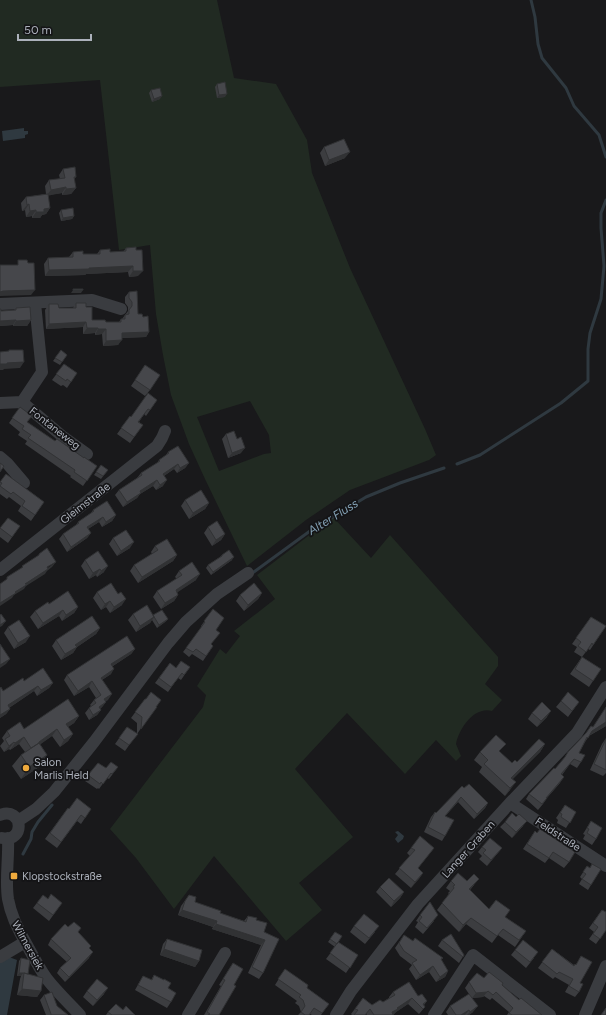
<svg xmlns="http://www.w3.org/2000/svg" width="606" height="1015" font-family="Figtree,sans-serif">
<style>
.green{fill:#212a22;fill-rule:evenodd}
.water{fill:#2f3940}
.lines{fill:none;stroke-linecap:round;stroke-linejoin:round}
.stream{stroke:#2f3940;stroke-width:3}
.street{stroke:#3a3c40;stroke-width:12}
.wall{fill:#3c3d40}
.shaded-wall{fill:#313234}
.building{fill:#46474b;stroke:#313234}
.poi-dot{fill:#efaa3d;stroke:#141416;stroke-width:1.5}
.labels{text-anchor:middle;stroke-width:3.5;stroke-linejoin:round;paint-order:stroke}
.street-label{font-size:11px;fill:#acb1bb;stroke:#141416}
.poi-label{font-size:11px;fill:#acb1bb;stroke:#141416;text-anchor:start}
.water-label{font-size:12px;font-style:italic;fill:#84a1b5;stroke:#141416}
</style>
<rect width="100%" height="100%" fill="#19191b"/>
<path class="green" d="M0,0H217L234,78L276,84L307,140L312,173L350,268L425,429L436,455L429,460L350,490L306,520L247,566L205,479L189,444L171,395L163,355L156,314L150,245L119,250L100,80L0,87ZM250,401L269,435L271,453L264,454L219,471L197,417Z
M333,517L371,558L390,535L498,657V666L485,684L502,700L492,711C474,706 459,729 456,744L461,756L456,761L436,740L405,774L347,713L295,769L353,837L299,883L322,910L286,941L214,856L174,909L136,858L110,829L203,707L206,695L197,686L220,649L226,654L240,636L234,631L275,599L257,575Z"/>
<path class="water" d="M24,128V131H28V134L25,135V138L3,141L2,131Z
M398,831L404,836L403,839L398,843L395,839L398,835L395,832Z
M9,957L17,960L7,1015H0V963Z"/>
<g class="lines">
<path class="stream" d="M531,0L535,17L538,44L542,58L566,88L574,106L599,135L606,157
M457,464L480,455L561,403L588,381V349L590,333L601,299L604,266L601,228V213L606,200
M251,574L310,531L366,497L400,483L444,468
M23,854L31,839L32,832L38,822L52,805"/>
<path class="street" d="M0,304L92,300L121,309
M22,402L42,372L35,303
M0,403L22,402L62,436L87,454
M0,457L7,463L24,483
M0,570L157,446L162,438L165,431
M510,803L606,866
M0,815C23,806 26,843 2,838
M18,821L36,809L54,792L94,742L168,643L186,622L217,594L248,573
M8,838C9,859 5,879 8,899C11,916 18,930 27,945C33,956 39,968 47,979C57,992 69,1003 80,1015
M0,957L25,942
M188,1015L225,953
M336,1015L351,991L418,904L510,803L577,733L606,687
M434,1015L473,955L550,1015
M585,1015L606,966"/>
</g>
<path class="wall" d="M217,84L225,97L217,98L215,87Z
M151,90L160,99L152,102L149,93Z
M324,147L345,158L325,166L320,153Z
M63,169L76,177L74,179L76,188L71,194L62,195V193L48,195L50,208L46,214L42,215L40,218H32V216L26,217L25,210L22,211L21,203L26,197L46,194L45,186L49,180L60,179L59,175Z
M61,210L74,216L72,219L61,221L59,213Z
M126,248L138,276L129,277L128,272L86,274L85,275L45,276L44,264L48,258L69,257L73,252L83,254H97L100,250L110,252H123Z
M129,292L138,314L143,317L149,332L146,337L122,338L118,345L103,346L102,334L95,335V333L83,334V327L46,329L45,310L49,304L59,308H73L76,303L86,307L92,320L106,322H119L121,319H122L128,311V307L125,303V297Z
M16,308L31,320L27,326H13V325L0,326V309L1,311L14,310Z
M61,350L67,355L60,365L53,361Z
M64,364L77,373L67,388L63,385L61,386L52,380Z
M145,365L150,390L145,396L131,386Z
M157,400L146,416L144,414L139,422L143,425L130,443L117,434L130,416L131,417Z
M20,407L27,422L55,441L97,466L83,486L70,477L71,476L25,444L27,441L18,435L20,432L9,423Z
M226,434L237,439L241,453L228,458L222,439Z
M168,452L189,463L185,468L177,473L174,469L164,476L163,486L156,490L153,486L140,494L137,498L123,507L115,495L119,490L137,478L141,473L157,463L159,460L166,455Z
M101,465L108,470L101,479L94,475Z
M6,474L44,502L31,521L18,511L21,506L9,497L7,499L0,494V483Z
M185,500L209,503L205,509L189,519L181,506Z
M93,510L116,515L112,521L102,527L99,522L88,529L91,533L87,538L67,552L59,539L63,534L76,525L78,522L91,513Z
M8,518L20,526L8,543L0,537V529Z
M208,527L225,534L221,540L212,546L204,533Z
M113,538L130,548L117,556L109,544Z
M155,546L177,555L173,561L138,583L130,571L134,565L152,554L151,552Z
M222,555L232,560L211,575L206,568L208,565L220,557Z
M85,560L104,572L97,577L96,575L89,579L81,566Z
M179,571L196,580L177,592L178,595L174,601L161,609L153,597L157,591L177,579L175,577Z
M97,592L122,605L110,613L106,607L101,610L93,598Z
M262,593L258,599L244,611L236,601L240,595Z
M78,607L74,613L62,621L59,616L38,629L30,617L35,611Z
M213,609L216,630L211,644L213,646L203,661L192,654L189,657L183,652L202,627L201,626Z
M133,614L153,615L168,619L165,622L157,628L152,620L150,623L136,632L128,620Z
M591,617L606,626L590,650L588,649L582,657L601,669L589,687L570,674L582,657L574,652L577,647L572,644Z
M8,627L26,642L14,649L4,633Z
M100,628L96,634L77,647L73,653L61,660L52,646L56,640Z
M135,649L131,654L113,666L111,674L102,680L108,700L105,701L106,702L102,707L100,709L101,710L97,715L89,720L85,713L89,708L91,706L90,705L94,700L96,698L89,687L74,696L64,680L67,675Z
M170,663L176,668L190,667L181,680L178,678L168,692L155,683Z
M24,681L53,683L49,688L37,696L34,691L9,708L10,709L6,714L0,718V688L3,691Z
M145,699H146L161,700L125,751L115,744L127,727L137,734V723L131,718Z
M561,701L579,702L568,717L556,707Z
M532,713L547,717L537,727L528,719Z
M79,716L74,723L68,727L73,734L68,741L60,747L52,736L40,744L47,755L39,767L21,779L12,766L21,755L25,752L19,744L10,750L9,749L4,752L0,746L4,741L2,738L7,731L24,729Z
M606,726L589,736L585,742L579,753L581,762L577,768L570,764L562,775L560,783L547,798L543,804L538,810L526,799L529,794L555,769L563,760L568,752L593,727Z
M606,738V773L603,776L590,770L602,744Z
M545,744L540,752L512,779L510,790L505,796L479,772L482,767L474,760L480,752H500L512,763L517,762Z
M98,763L106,768L118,767L109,779L107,778L99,789L98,788L97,789L85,781Z
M464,788L488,803L485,808L474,819L458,802L445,816V836L442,841L424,832L431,817L435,812L436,813Z
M565,805L576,812L566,828L557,823L558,820L556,818Z
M68,808L69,809H91L81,824L77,821L57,848L45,839Z
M591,821L596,839L592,845L583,839L585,835L583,834Z
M505,822L523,826L512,838L500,827Z
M535,831L569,862L564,868L549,858L545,863L523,849Z
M482,847L502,848L487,866L479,859L482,856L478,852Z
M411,848H434L418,868L423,873L411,888L395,874L410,856L407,853Z
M587,866L591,885L588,890L579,884L582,879L580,877Z
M451,881H467L474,885L470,890L489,909L505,917L526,931L515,947L498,935L492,943L466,924L459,932L437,910L449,894L448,893L450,891L446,888Z
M380,887L404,892L400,898L391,907L376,892Z
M43,895L48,899L62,903L49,921L33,908Z
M189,895L195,902L220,913L244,921L248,916L256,920L264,932L279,939L263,973L259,979L248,973L261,945L212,929L213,927L178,915L181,906Z
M602,910L606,930L596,944L589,939L594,932L589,928Z
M420,915L434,921L423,934L415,927L418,922L416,921Z
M354,926L375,932L365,944L350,932Z
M68,927L78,932L91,946L89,948V958L65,982L57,973L60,968L67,962L48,945L51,939Z
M335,932L338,942L358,955L346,973L326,959L335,947L328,942Z
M404,935L413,941L443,958L441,960L448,971L445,977L436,982L429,972L416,980L409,969L412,965L400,956L395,948Z
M167,939L199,961L195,967L160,955L163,944Z
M442,940L464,955L459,963L438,946Z
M552,949L574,965H576L581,956L580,983L579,992L575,997L565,992L569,985L555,977L553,979L538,968Z
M515,950L534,958L526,968L511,955Z
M21,958L28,974L41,991L37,997L17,995L20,979L21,976H17L19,961Z
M233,963L234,985L219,1015H204L221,986L219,985Z
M285,969L307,988L329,1004L321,1015H312L310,1014L309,1015H298L301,1012L299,1006L295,1003L297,1001L275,985Z
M154,975L171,1002L167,1008L135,990L140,981L143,976L151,980Z
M484,978L502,985L519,1000L542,1015H507L509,1012L492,998L490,1000L484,996L483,997L472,998L473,1012L469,1015H448L446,1012L450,1006L469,994L465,988L469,982Z
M87,991L104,994L93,1006L83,997Z
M393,992L418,996L427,1001L424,1005L425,1007L419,1014L408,1004L396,1012L393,1015H367L366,1014L365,1015H352L351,1014L363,998L372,1005L383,1002L389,998V997Z
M44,995L57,1006L68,1015H46L40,1000Z
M123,1010L135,1015H106L108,1012Z"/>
<path class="shaded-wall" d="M227,94L225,97L217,98L219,95Z
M162,96L160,99L152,102L154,99Z
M350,152L345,158L325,166L329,160Z
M66,187L62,193L46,196L51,190Z
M76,188L71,194L62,195L66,189Z
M29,204L25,210L22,211L27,205Z
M50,208L46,214L42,215L40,218H32L36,212L44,209Z
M36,210L32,216L26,217L30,211Z
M74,216L72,219L61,221L63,218Z
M133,266L128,272L86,274L85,275L45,276L49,270Z
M133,271H143L138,276L129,277Z
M35,290L31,295L0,296V292L3,291Z
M73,290H83L81,293H71Z
M16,320L13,325L0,326V321Z
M31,320L27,326H13L16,321Z
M86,322L83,327L46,329L49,324Z
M87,328H98L95,333L83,334Z
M98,329H106L102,334L95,335Z
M149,332L146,337L118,338L122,333Z
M122,340L118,345L103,346L106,341Z
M24,362L20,368L4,369L3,370H0V364L7,363Z
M245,448L241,453L228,458L232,453Z
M189,463L185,468L177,473L180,468Z
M178,464L174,469L159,479L163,474Z
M157,480L153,486L140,494L137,498L123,507L127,502L140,491Z
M167,480L163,486L156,490L160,485Z
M209,503L205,509L189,519L193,513Z
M116,515L112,521L102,527L106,522Z
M103,517L99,522L83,532L87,527Z
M91,533L87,538L67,552L71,547Z
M225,534L221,540L212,546L216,540Z
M134,542L130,548L117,556L121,551Z
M177,555L173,561L138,583L142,577Z
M234,557L232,560L211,575L213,572Z
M56,562L52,567L47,571L45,574L26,586L24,589L14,595L12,598L0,606V603L25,584Z
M108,566L104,572L97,577L101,571Z
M100,569L96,575L89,579L93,573Z
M200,574L196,580L172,596L176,590Z
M262,593L258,599L244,611L248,605Z
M178,595L174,601L161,609L165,603Z
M126,599L122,605L110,613L114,607Z
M110,601L106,607L101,610L105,604Z
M78,607L74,613L62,621L66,615Z
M63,610L59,616L38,629L43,623Z
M154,617L150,623L136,632L140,626Z
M168,619L165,622L157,628L159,625Z
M6,621L2,626L0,627V625Z
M100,628L96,634L77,647L73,653L61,660L65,654L75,645Z
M30,636L26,642L14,649L18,643Z
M135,649L131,654L108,669L111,664Z
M10,659L6,664L0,668V665Z
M114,669L111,674L97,683L101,678Z
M92,681L89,687L74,696L78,691Z
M53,683L49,688L37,696L41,690Z
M38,686L34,691L4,711L8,705Z
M112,694L108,700L100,704L104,699Z
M106,702L102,707L95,712L99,707Z
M10,709L6,714L0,718V715Z
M101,710L97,715L89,720L93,715Z
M551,711L547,717L537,727L541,721Z
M79,716L74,723L62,731L66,724Z
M606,722V726L588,736L592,731Z
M57,729L52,736L34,749L39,742Z
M73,734L68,741L60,747L64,740Z
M24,737L19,744L10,750L15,743Z
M14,742L9,749L4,752L9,746Z
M545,744L540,752L506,786L511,778Z
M47,755L39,767L21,779L29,767Z
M574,759L570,764L557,780L561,774Z
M564,777L560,783L542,803L546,798Z
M516,782L510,790L505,796L510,788Z
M461,797L458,802L441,821L445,816Z
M488,803L485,808L474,819L477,814Z
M527,821L523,826L512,838L516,832Z
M502,848L487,866L491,860Z
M423,873L419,879L411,888L415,882Z
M479,879L474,885L465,896L469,889Z
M404,892L400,898L391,907L394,901Z
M182,910L217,921L213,927L178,915Z
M471,918L466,924L459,932L463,925Z
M216,924L265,940L261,945L212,929Z
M164,949L199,961L195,967L160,955Z
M93,952L89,958L65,982L69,977Z
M433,966L429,972L416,980L420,975Z
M448,971L445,977L436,982L440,977Z
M19,973H23L21,976H17Z
M108,988L104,994L93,1006L97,1000Z
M22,989L41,991L37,997L17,995Z
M487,992L483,997L472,998L476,993Z
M412,998L408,1004L396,1012L393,1015L392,1012L397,1008Z
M478,1006L473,1012L469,1015H467L470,1012Z
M469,1010L465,1015H461Z"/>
<path class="building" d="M225,82L227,94L219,95L217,84Z
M160,88L162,96L154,99L151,90Z
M344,139L350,152L329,160L324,147Z
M75,167L76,177H74L76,188L66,189V187L51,190L49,180L65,178L63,169Z
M48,194L50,208L44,209V212H36V210L30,211L29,204L27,205L26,197Z
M73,208L74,216L63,218L61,210Z
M136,247V250H142L143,271H133V266L89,268V269L49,270L48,258L73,257V252L83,251V254H100V250L110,249V252L126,251V248Z
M18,260H27L28,263H34L35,290L3,291L0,292V265H18Z
M73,289H83V290H73Z
M137,291L138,314H142L143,317L148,316L149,332L122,333V340L106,341V329H98V328H87L86,322L49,324V304H58L59,308H76V303H86V307H92V320H105L106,322H121V319H125V315L129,314V310L132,306V302L129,298V292Z
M30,307L31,320L16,321V320L0,321V309H1V311L16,310V308Z
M9,350H23L24,362L7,363V364H0V352L9,351Z
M61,350L67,355L62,362L55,358Z
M64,364L77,373L71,382L67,379L66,381L56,374Z
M145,365L160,375L150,390L135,380Z
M148,393L157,400L150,410L148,409L138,422L143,425L134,437L121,428L130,416L131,417Z
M20,407L32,416L27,422L55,441L57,439L84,458V457L97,466L87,481L74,472L75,470L28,438L31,435L22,429L24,426L12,418Z
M234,431L237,439L241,437L245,448L232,453L226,434Z
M178,446L189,463L180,468L178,464L163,474L167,480L160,485L157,480L140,491L141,493L127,502L119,490L142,475L141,473L160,461L159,460L169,453L168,452Z
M0,463L4,466L0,472Z
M101,465L108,470L103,476L96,472Z
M6,474L44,502L35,515L22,506L25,501L13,492L11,494L0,486L2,483L0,482Z
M201,490L209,503L193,513L185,500Z
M107,501L116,515L106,522L103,517L87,527L91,533L71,547L63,534L79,523L78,522L94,511L93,510Z
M8,518L20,526L12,537L0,528Z
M217,521L225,534L216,540L208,527Z
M126,530L134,542L121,551L113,538Z
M167,539L177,555L142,577L134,565L158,550L155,546Z
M47,548L56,562L47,567L48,569L25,584H28L15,592L16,593L0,603V584L7,579V577L23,567L22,566L39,555V554Z
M229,550L234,557L213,572L208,565L222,556V555Z
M98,551L108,566L101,571L100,569L93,573L85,560Z
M192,562L200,574L176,590L178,595L165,603L157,591L182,575L179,571Z
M111,583L118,594L121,592L126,599L114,607L110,601L105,604L97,592Z
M254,583L262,593L248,605L240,595Z
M68,591L78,607L66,615L63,610L43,623L35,611L48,602L49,604Z
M147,605L154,617L140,626L133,614Z
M213,609L224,618L216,630L220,633L211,644L213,646L206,656L196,649L193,652L186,648L205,622L204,621Z
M162,610L168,619L159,625L153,615Z
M1,614L6,621L0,625V615Z
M92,616L100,628L75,645L77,647L65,654L56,640Z
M591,617L606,626L593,645L592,643L586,652L578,646L581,642L576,638Z
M19,620L30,636L18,643L8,627Z
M127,636L135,649L111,664L114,669L101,678L112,694L104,699L106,702L99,707L101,710L93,715L89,708L96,703L94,700L101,695L92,681L78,691L67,675Z
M0,644L10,659L0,665Z
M582,657L601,669L593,681L575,669Z
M181,661L190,667L184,675L182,673L171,687L159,678L170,663L176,668Z
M43,668L53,683L41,690L38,686L8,705L10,709L0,715V688L1,687L3,691L23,678L24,681Z
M151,692L161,700L156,707H157L141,729L142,717L135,712L145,699H146Z
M568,692L579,702L572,711L561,701Z
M68,699L79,716L66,724L73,734L64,740L57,729L39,742V743L31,748L24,737L15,743L14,742L9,746L5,739L10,736L7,731L20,722L24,729Z
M542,702L551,711L541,721L532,713Z
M606,707V722L592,731L588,738L587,737L579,753L585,755L581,762L574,759L561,774L564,777L546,798H547L542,804L529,794L554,768L555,769L565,757L568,752L586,733L591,726L593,727Z
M127,727L138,734L129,745L119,738Z
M496,735L506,744L499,751L512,763L515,760L517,762L539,739L545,744L511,778L516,782L510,788L484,764L488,760L480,752Z
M606,739V770L594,764Z
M39,743L47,755L29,767L21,755Z
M111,762L118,767L112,774L111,773L103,784L101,782L100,784L88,775L98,763L106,768Z
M469,784L488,803L477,814L461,797L445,816L454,820L445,836L428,827L435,812L436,813L462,786L464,788Z
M77,798L91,809L85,818L81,815L61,842L50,833L68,808L69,809Z
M565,805L576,812L570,823L561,817L562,814L560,813Z
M512,813L516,817L519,814L527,821L516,832L505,822Z
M591,821L602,828L596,839L587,833L589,829L587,828Z
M540,829L575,852L569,862L553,852L549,858L527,844L535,831L537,833Z
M420,836L434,848L418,868L423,873L415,882L399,868L415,850L411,848Z
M490,838L502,848L491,860L483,853L486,850L482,847Z
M592,864L601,869L591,885L582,879L586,874L583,872L587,866L590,868Z
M458,873L467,881L474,874L479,879L469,889L489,909L496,900L510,910L505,917L526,931L519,940L503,929L497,936L471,918L463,925L442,903L454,888L453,886L455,885L451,881Z
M389,878L404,892L394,901L380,887Z
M51,894L62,903L53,915L37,903L43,895L48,899Z
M189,895L196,897L195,902L221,911L220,913L246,922L248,916L257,918L256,920L267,923L264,932L279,939L263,973L252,967L265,940L216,924L217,921L182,910L185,901Z
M430,902L438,915L427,928L419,921L422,917L420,915Z
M602,910L606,912V930L600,939L593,934L598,927L593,923Z
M364,914L379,926L369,938L354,926Z
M74,922L81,928L78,932L91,946L89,948L93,952L69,977L60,968L71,958L51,939L65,924L68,927Z
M335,932L342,936L337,944L330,939Z
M451,934L464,955L463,957L442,940Z
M404,935L413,941L415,938L443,958L441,959L448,971L440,977L433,966L420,975L412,963L417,960L404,951L399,943Z
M167,939L202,950L199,961L164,949Z
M523,940L538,952L530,962L515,950Z
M338,942L358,955L350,968L330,953Z
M552,949L574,966L575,964L576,965L581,956L592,962L580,983L583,984L579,992L569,986L573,979L559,972L557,974L542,962Z
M21,958L30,960L28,974L24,973H19Z
M233,963L243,969L234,985L236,986L219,1015H208L210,1014L207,1012L225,980L223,979Z
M285,969L308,985L307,988L329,1004L322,1013L314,1008L309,1015H305L301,1012L305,1006L303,1000L299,997L301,995L278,979Z
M489,972L503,983L502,985L519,1000L521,998L542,1015H512L509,1013L513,1008L496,992L493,995L488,991L487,992L476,993L469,982L477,973L484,978Z
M24,973L43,978L41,991L22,989Z
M154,975L164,980V979L171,983L168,988L176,993L171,1002L138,985L143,976L152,980Z
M97,979L108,988L97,1000L87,991Z
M409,982L418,996L422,994L427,1001L423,1004L425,1007L423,1009L412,998L397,1008L398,1009L392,1012L393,1015H374L370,1009L365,1015H354L358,1010L355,1009L363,998L372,1005L380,1000L383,1002L395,995L393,992Z
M52,992L57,1006L68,1015H51V1014L44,995Z
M469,994L478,1006L470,1012L469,1010L461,1015H456L450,1006Z
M116,1004L123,1010L126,1006L135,1015H112L108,1012Z
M606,1008V1015H601Z"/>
<g class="poi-dot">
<circle cx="26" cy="768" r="4"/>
<rect x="10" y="872" width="8" height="8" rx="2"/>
</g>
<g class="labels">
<g class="street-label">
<text transform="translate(55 428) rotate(38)" y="4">Fontaneweg</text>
<text transform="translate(85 503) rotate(-38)" y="4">Gleimstraße</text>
<text transform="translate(558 834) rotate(33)" y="4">Feldstraße</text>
<text transform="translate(468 849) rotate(-48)" y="4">Langer Graben</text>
<text transform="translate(28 945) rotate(61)" y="4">Wilmersiek</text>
</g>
<g class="poi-label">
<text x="34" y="766">Salon<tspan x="34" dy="13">Marlis Held</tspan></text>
<text x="22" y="880">Klopstockstraße</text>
</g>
<g class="water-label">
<text transform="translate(333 517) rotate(-32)" y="4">Alter Fluss</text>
</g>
</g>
<path d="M18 34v6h73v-6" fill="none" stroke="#acb1bb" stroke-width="2"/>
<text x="24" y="34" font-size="12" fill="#acb1bb" stroke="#141416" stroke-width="3" paint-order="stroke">50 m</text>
</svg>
